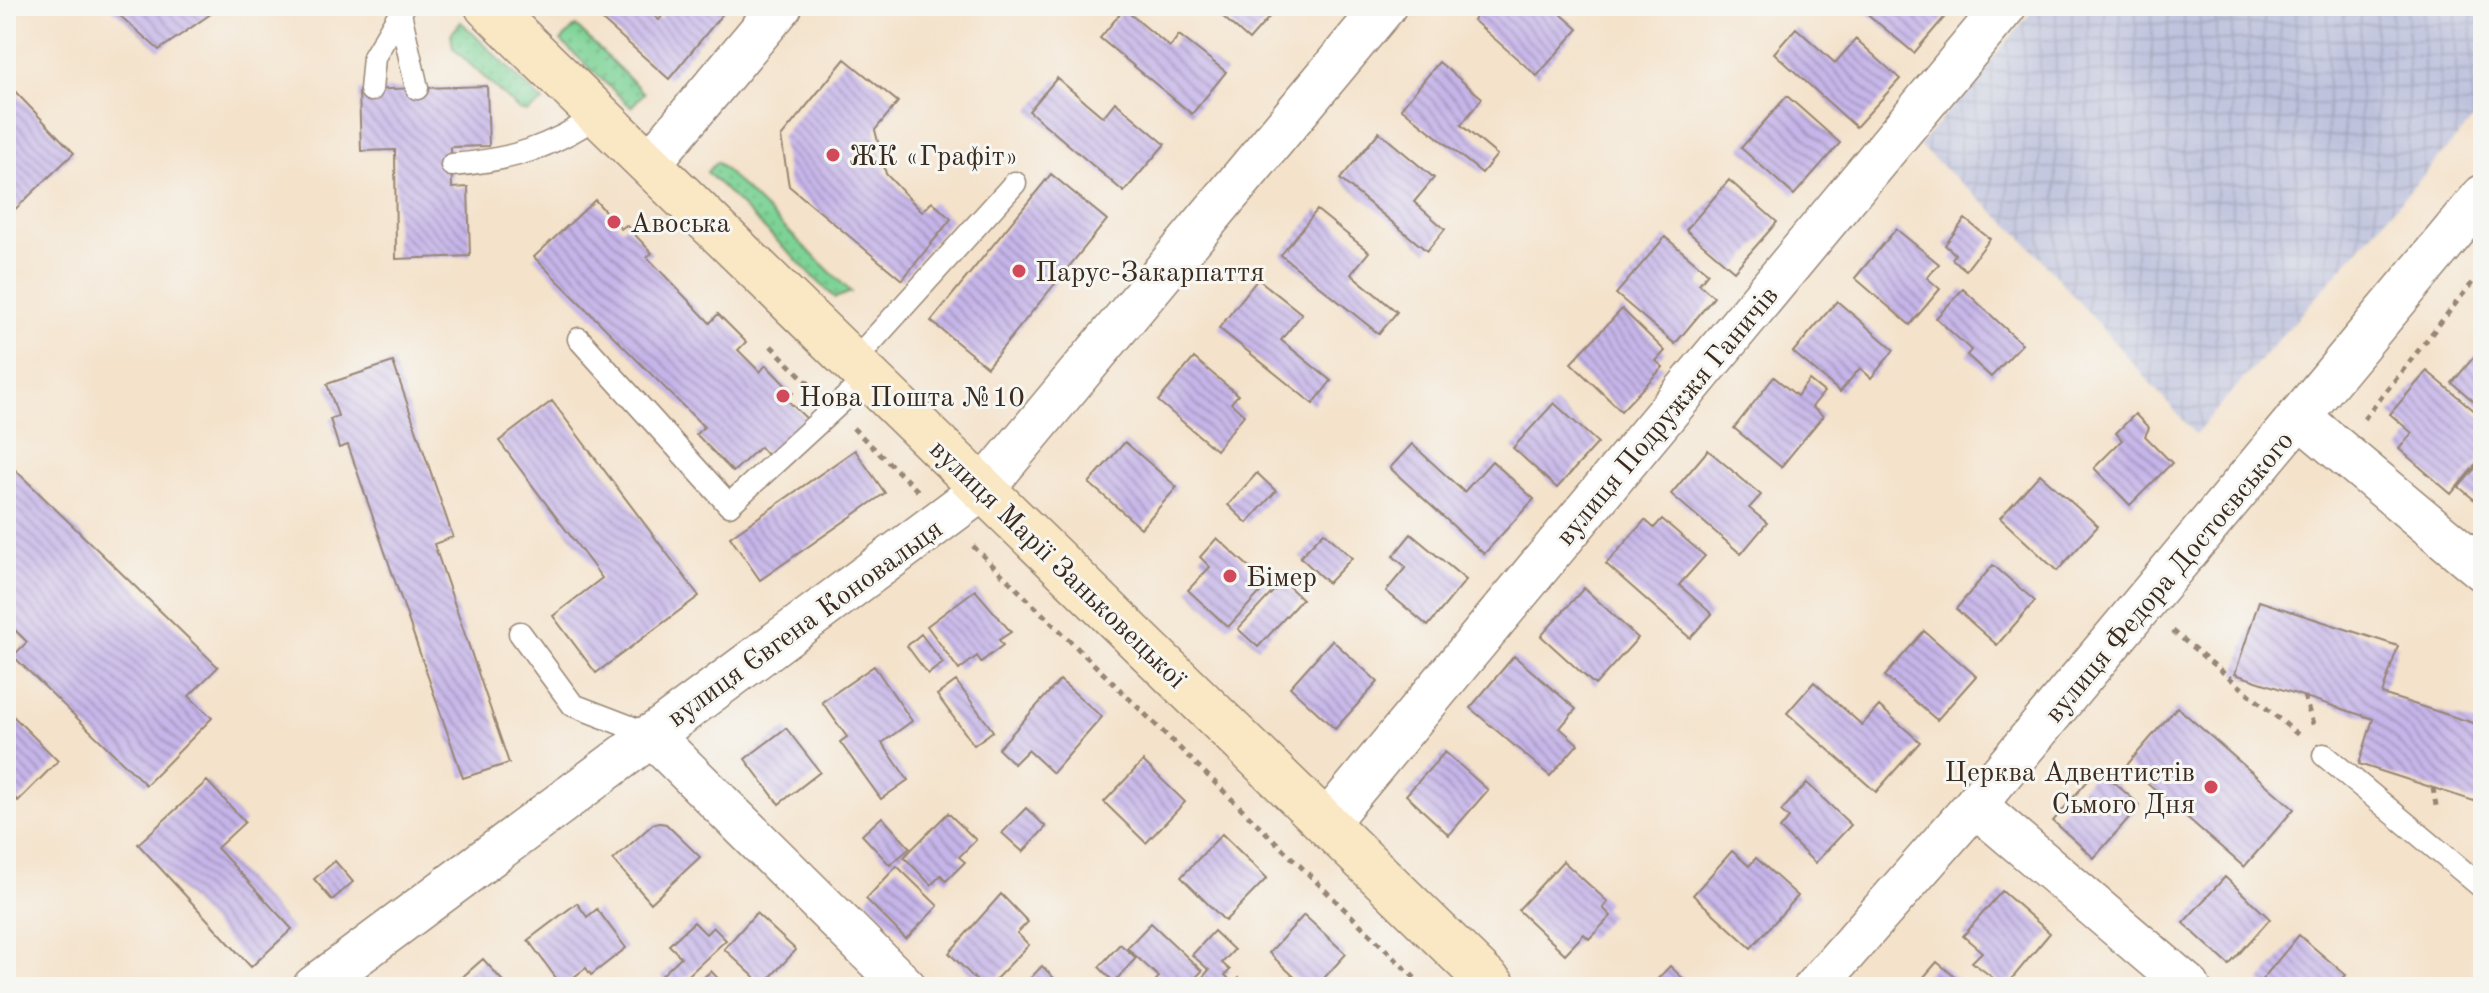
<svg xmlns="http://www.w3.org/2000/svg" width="2489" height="993" font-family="'Old Standard TT',serif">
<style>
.industrial{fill:url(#industrial-grid)}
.grass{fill:url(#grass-dots);stroke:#5c7e5a;stroke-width:2}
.building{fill:url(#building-back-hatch)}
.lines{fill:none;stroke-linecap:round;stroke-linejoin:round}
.lane-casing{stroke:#988674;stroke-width:25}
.street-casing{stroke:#988674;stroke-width:45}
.secondary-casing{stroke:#988674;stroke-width:47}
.path{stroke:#988674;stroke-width:5;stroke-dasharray:6 6;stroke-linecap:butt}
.lane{stroke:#fff;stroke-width:22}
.street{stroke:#fff;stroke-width:42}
.secondary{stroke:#fae7c3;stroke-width:44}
.poi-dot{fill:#d1495b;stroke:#f6f6f2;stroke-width:3}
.labels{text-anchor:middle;stroke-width:6;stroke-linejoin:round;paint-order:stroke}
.poi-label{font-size:28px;fill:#3b2a1e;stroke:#f6f6f2;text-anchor:start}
.street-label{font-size:28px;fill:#3b2a1e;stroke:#f6f6f2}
</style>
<defs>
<pattern id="industrial-grid" width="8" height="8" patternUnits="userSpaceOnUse" patternTransform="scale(2)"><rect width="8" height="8" fill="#bec2dd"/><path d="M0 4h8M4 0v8" fill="none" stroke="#a4a7bd"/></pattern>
<pattern id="grass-dots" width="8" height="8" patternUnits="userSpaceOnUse" patternTransform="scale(2)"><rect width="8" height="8" fill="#7dd396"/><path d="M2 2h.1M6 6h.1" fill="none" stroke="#6db581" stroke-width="1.8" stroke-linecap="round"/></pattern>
<pattern id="building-back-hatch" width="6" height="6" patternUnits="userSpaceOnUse" patternTransform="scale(2)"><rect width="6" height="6" fill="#c6b5e9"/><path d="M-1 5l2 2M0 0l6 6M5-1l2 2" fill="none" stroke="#a293bc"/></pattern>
</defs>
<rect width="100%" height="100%" fill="#f6f6f2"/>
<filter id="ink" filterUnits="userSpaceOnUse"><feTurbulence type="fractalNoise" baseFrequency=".0125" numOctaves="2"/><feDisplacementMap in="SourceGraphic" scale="16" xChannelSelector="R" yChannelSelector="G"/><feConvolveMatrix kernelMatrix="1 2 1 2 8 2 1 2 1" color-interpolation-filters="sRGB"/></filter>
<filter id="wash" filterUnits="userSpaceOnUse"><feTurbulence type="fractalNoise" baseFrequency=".006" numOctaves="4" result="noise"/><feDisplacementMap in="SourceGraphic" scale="32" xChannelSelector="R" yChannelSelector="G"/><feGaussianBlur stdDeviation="1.8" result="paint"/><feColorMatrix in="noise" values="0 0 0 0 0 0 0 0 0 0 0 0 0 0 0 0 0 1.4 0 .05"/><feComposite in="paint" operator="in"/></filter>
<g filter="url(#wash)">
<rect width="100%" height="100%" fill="#f4e2ca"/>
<path class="industrial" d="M2037,6H2483V108L2195,434L2019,234L1919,146Z"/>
<path class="grass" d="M461,22L543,102L527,112L519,110L453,48L451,34Z
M576,26L644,93L631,107L561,41Z
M717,162L851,292L835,298L707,172Z"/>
<g id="blocks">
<path class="building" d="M109,6H222L159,50Z
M611,6H643L659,20L670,6H729L669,79L600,18Z
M1211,6H1279L1249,40Z
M1485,6H1552L1578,29L1537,76L1473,20Z
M1858,6H1954L1914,53Z
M1124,9L1170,47L1179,35L1226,72L1192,114L1100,38Z
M1796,28L1835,63L1856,39L1900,79L1856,127L1774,53Z
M845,59L898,102L875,130L886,174L922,212L932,202L951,219L902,280L789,186L781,137Z
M1439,62L1482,98L1461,125L1497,155L1482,173L1401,108Z
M1057,78L1103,117L1115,102L1165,144L1124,192L1029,111Z
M6,82L74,153L6,218Z
M487,86L489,146L451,147L452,188L468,187L470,256L396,259L395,150L361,151L359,90Z
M1787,96L1840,143L1794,195L1741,148Z
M1379,132L1434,178L1414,202L1445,229L1427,251L1340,179Z
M1051,174L1107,220L987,367L931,321Z
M1729,180L1777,222L1734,271L1686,230Z
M595,200L621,229L626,225L652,253L647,257L710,323L718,314L746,342L738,350L760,372L766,365L793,393L787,400L807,419L768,456L760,447L733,472L696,434L704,427L534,257Z
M1317,210L1369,252L1351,274L1397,312L1379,334L1281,255Z
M1965,219L1990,239L1966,270L1952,259L1955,254L1945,245Z
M1896,229L1939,264L1927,278L1940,289L1910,325L1855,278Z
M1665,237L1708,273L1699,284L1714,297L1675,344L1616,294Z
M1258,279L1302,314L1281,340L1331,381L1313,404L1219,328Z
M1963,289L2022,344L1991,377L1967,355L1971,350L1936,318Z
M1837,301L1894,350L1871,378L1860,368L1840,392L1793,352Z
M1622,309L1665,351L1656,361L1663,367L1621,411L1571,363Z
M2483,346V409L2452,383Z
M1194,358L1238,395L1231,403L1244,415L1216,450L1158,401Z
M393,362L453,537L434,544L509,763L463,778L348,445L339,448L330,419L338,416L327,384Z
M2427,371L2483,418V456L2451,494L2399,449L2412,433L2390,414Z
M1774,377L1797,396L1809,380L1824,392L1812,407L1823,416L1781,467L1734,428Z
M552,401L699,596L596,673L553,616L602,578L499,441Z
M1554,403L1598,443L1557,488L1513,448Z
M2135,414L2149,428L2145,436L2172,463L2130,505L2094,468L2122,440L2116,433Z
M1125,442L1177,487L1141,528L1089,483Z
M1412,444L1464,492L1492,461L1534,499L1484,554L1390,468Z
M855,450L885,493L760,580L730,537Z
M1708,450L1761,495L1749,508L1767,523L1741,554L1671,494Z
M2483,459V507L2459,487Z
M6,461L218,667L189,696L212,718L146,785L13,656L27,642L6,621Z
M1257,473L1276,491L1247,523L1228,505Z
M2040,474L2098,526L2057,571L2000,518Z
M1662,519L1705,556L1679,585L1712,614L1690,638L1606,564L1645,520L1654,528Z
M1324,532L1352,558L1328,583L1300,557Z
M1411,534L1466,580L1428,626L1386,591L1406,567L1393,556Z
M1217,538L1268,584L1228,627L1188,590L1210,567L1200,557Z
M1993,565L2035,601L1997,645L1956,609Z
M1283,581L1302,599L1258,647L1238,629Z
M1584,588L1638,638L1595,685L1541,636Z
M975,590L1011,632L999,640L1003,645L981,662L977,656L959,670L927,626Z
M2259,601L2398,646L2382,694L2483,726V804L2359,764L2373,719L2235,674Z
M1924,631L1976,676L1937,720L1885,676Z
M921,634L943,663L928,674L907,646Z
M1332,640L1378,682L1335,729L1290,687Z
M1514,656L1576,709L1560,728L1578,744L1550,776L1470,708Z
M874,666L912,721L882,743L908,780L881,799L840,742L847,737L822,702Z
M1060,680L1102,717L1053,773L1028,750L1014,764L998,749Z
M956,681L993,731L974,745L937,695Z
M1814,682L1862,725L1879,706L1920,742L1876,792L1787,713Z
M2177,707L2294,809L2244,867L2127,765Z
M6,709L58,761L18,801L6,789Z
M786,728L820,772L779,804L745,759Z
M1445,752L1488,790L1449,835L1406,795Z
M1143,761L1185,802L1146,843L1104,802Z
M2098,769L2140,805L2094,858L2053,821Z
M207,781L245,822L217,848L292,929L251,967L138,844Z
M1807,783L1851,825L1815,863L1780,829L1789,818L1781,811Z
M1026,808L1046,827L1023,852L1002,833Z
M948,813L976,840L959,857L965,862L946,881L941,875L931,885L904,857Z
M882,817L910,848L890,865L862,835Z
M660,823L666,824L700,857L651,903L613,860L653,824Z
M1222,834L1267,878L1225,921L1181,877Z
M1732,851L1749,866L1756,858L1798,896L1751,948L1693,895Z
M335,861L353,882L332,900L314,879Z
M1563,861L1608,902L1603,908L1611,916L1589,939L1584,934L1565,954L1518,910Z
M897,866L938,906L906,939L866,899Z
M2225,877L2270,919L2229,965L2183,923Z
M2002,891L2050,933L2005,987L1972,962L1982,952L1963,936Z
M1001,894L1028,922L1017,933L1029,945L988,987H983L949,953Z
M577,903L587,917L597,909L626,948L591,975L586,968L562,986L528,940Z
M756,913L796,950L763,985L724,949Z
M1304,915L1346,954L1316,987H1305L1269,953Z
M694,922L706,934L713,927L726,940L676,987H671L661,976L681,957L669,945Z
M1151,923L1202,971L1187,987H1150L1159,977L1127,948Z
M1214,931L1234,950L1222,963L1230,970L1225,975L1234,984L1239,978L1249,987H1194L1209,970L1192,955Z
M2299,935L2346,975L2336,987H2265L2260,982Z
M1120,944L1136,958L1114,982L1099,967Z
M483,959L508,987H451Z
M1937,962L1967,987H1915Z
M1042,966L1063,987H1022Z
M1670,966L1692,987H1650Z
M711,971L726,987H693Z"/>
</g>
</g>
<g filter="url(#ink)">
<use href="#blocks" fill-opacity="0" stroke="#988674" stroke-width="2"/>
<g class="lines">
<g class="lane-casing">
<path id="lane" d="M400,13L417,88
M371,90L374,57L404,6
M452,165C512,160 549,148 599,115
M579,339L729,505L868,377
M853,362L1015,183
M520,633L573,705L651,735
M2324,755L2483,888"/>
</g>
<g class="street-casing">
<path id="street" d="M649,164L781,6
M2301,418L2483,570
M651,735L905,987
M1975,805L2189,987
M1326,823L2005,6
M314,987L983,489L1385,6
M1815,987L1975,805L2483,196"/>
</g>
<g class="secondary-casing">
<path id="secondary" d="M487,6L1494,987"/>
</g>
<path class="path" d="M771,346L812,387
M2364,419L2483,269
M853,428L918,491
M973,546L1424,987
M2173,631L2301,737
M2304,696L2315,730
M2433,788L2437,811"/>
<use href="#lane" class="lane"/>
<use href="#street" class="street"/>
<use href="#secondary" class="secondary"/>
</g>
</g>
<g class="poi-dot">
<circle cx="833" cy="155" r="8"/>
<circle cx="614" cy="222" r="8"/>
<circle cx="1019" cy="271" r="8"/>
<circle cx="783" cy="396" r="8"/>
<circle cx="1230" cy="576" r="8"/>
<circle cx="2211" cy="787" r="8"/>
</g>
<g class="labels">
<g class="poi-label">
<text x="849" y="165">ЖК «Графіт»</text>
<text x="630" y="232">Авоська</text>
<text x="1035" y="281">Парус-Закарпаття</text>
<text x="799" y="406">Нова Пошта №10</text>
<text x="1246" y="586">Бімер</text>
<text x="2195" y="781" text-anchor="end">Церква Адвентистів<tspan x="2195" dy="32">Сьмого Дня</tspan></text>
</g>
<g class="street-label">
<text transform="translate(1666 415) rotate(-50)" y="10">вулиця Подружжя Ганичів</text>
<text transform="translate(1059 563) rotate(44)" y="10">вулиця Марії Заньковецької</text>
<text transform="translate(2168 576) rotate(-50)" y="10">вулиця Федора Достоєвського</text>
<text transform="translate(804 622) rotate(-36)" y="10">вулиця Євгена Коновальця</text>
</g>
</g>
<rect width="2489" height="993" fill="none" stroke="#f6f6f2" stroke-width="32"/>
</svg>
